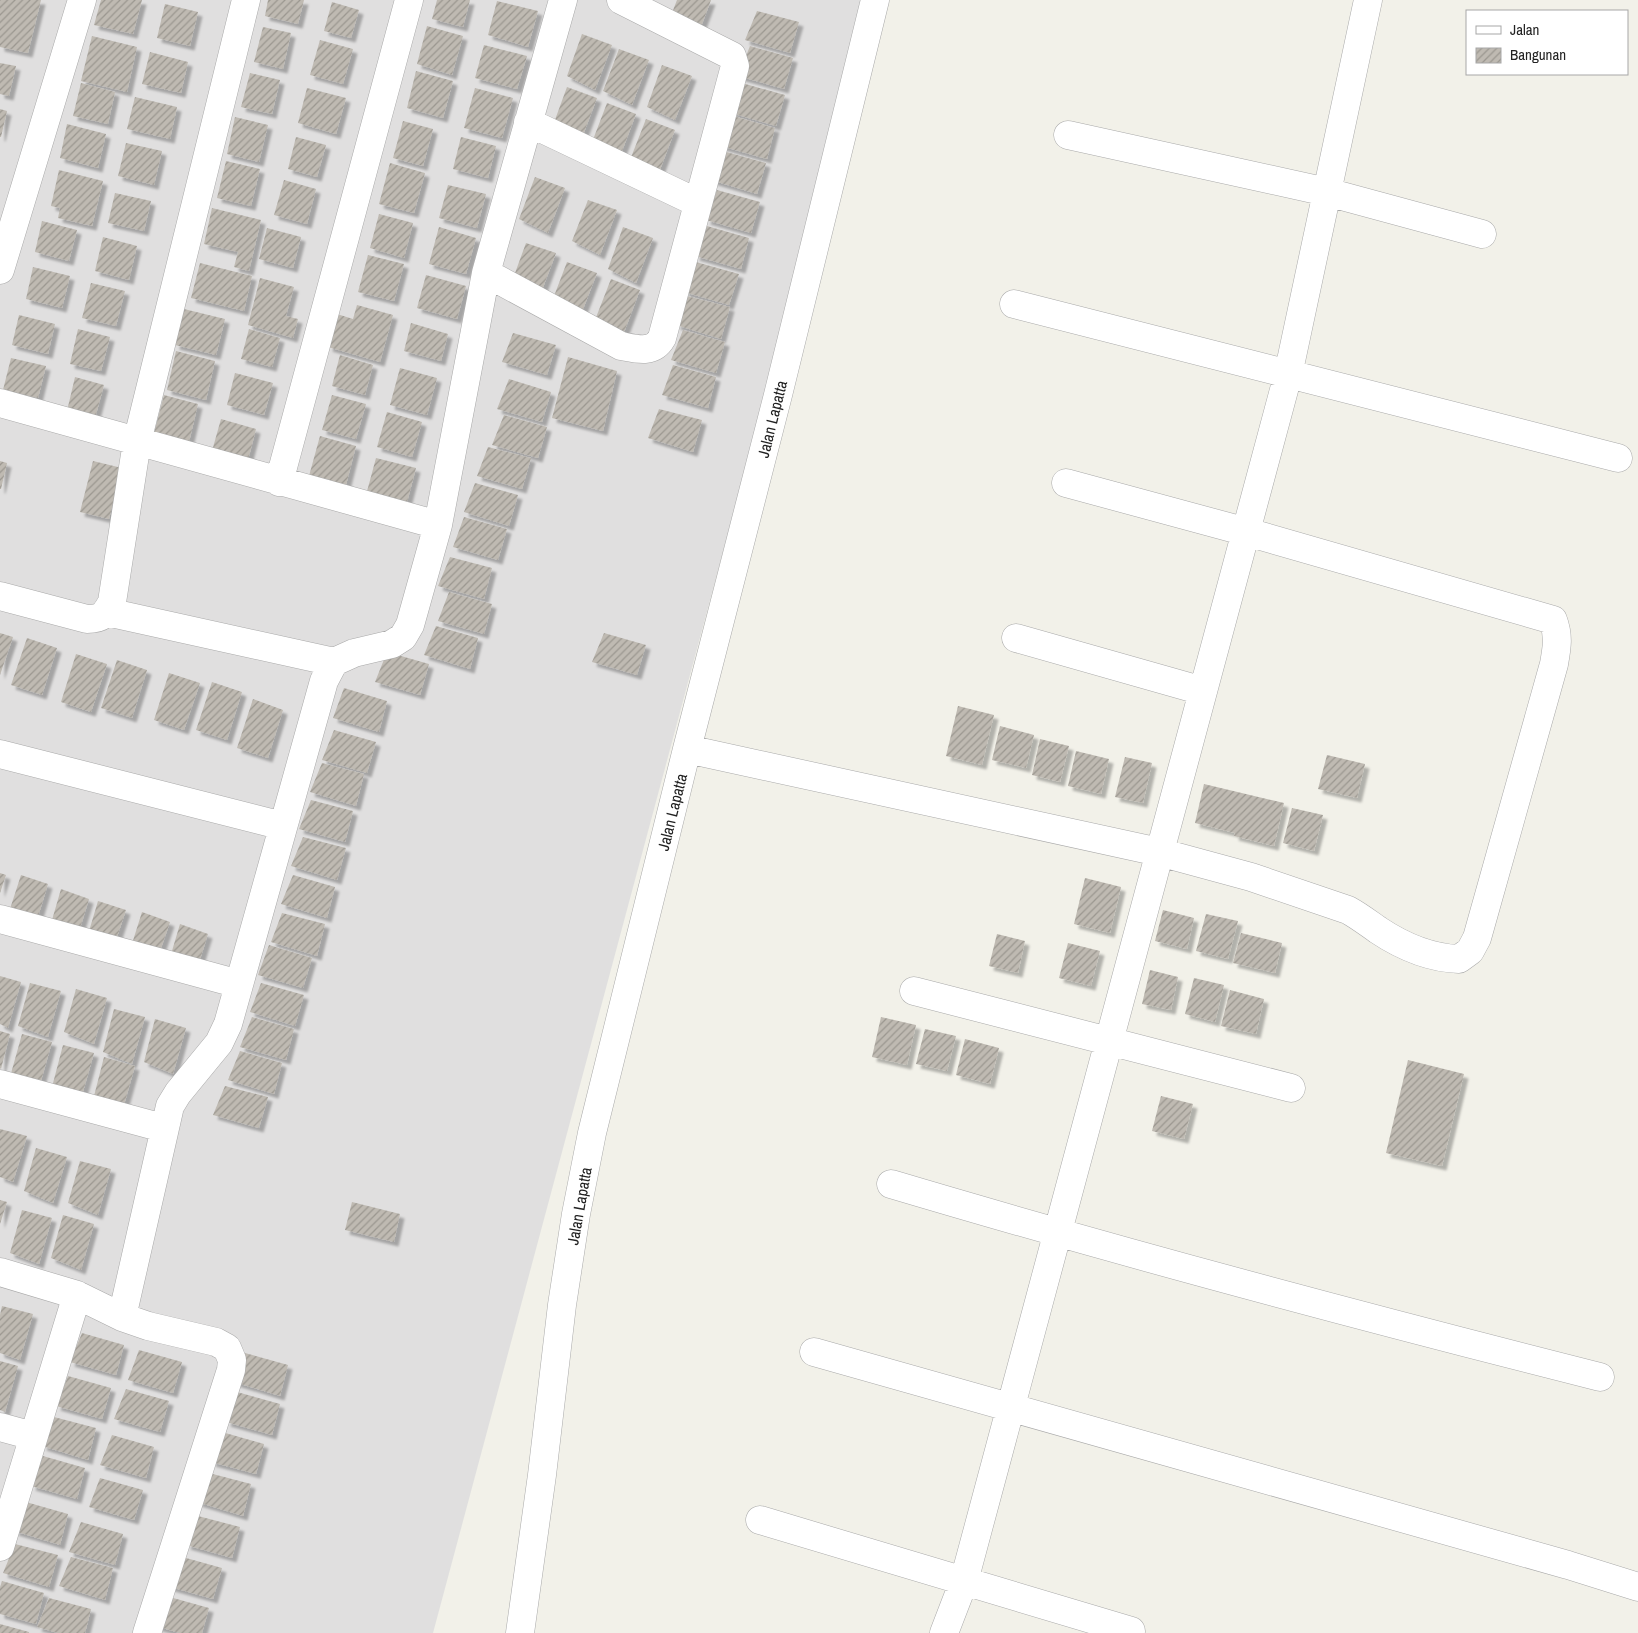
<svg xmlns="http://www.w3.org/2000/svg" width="1638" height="1633" font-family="'Archivo Narrow',sans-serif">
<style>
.residential{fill:#e0dfdf}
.building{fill:url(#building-hatch);filter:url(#shadow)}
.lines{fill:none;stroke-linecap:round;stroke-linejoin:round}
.minor-casing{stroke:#a9a9a9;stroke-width:29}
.minor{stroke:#fff;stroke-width:28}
.labels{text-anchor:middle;stroke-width:4;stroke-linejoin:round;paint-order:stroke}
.street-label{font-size:16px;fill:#222;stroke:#fff}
</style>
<defs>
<pattern id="building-hatch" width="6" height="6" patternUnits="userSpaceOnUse" patternTransform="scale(1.25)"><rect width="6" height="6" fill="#bfbab2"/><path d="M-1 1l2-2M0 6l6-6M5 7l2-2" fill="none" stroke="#9b9790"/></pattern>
<filter id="shadow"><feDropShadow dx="4.5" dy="4.5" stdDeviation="1" flood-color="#0004"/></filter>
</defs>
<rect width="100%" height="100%" fill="#f2f1e9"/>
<path class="residential" d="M0,0H871L433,1633H0Z"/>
<path class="building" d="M0,0H41L28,53L0,47Z
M101,0H142L133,34L94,25Z
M268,0H304L298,24L265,16Z
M437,0H470L463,27L432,19Z
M677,0H711L699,32L670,18Z
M497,1L538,11L528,47L488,35Z
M332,2L359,10L351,38L324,31Z
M165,4L198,12L190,46L157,38Z
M757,11L799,22L790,53L745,40Z
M427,26L463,36L452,75L417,64Z
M263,27L291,33L283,69L254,62Z
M582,34L612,45L595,90L567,76Z
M92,36L137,47L127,92L81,81Z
M320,40L353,49L343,84L310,75Z
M484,45L527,56L517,89L475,78Z
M750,46L793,58L784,89L738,76Z
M619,49L649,60L632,105L603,91Z
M150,52L188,62L181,93L142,84Z
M0,63L16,66L9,96L0,94Z
M662,65L692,76L675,120L647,107Z
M416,71L453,81L443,118L407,108Z
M250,73L280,80L272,114L241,107Z
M81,83L115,92L108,124L73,116Z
M742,83L785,95L776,126L731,113Z
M567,87L597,98L580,143L552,128Z
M307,88L346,98L336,134L298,123Z
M475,88L513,98L502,138L464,128Z
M135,97L177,107L170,139L127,129Z
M607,103L636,114L619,159L591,145Z
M0,109L7,111L1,137H0Z
M733,116L775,128L767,159L721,146Z
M235,117L268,125L259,162L227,154Z
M646,119L675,130L658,175L630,160Z
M403,121L433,129L423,166L393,158Z
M67,124L106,134L98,168L60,158Z
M296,137L326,145L317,177L288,169Z
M461,137L496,146L488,178L453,169Z
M126,143L162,151L154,185L118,176Z
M723,151L766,163L757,194L711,180Z
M226,161L260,169L251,206L217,198Z
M390,163L425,173L414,213L379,204Z
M59,170L103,181L92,226L58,218L60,208L51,206Z
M535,177L565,188L548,233L519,219Z
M284,180L316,189L307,224L274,215Z
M448,185L486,194L477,228L439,218Z
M717,190L760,202L751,233L706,220Z
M115,193L151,201L144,231L108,223Z
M588,200L617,210L600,255L572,241Z
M212,208L261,220L249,271L234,267L238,252L204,244Z
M379,214L413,223L404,258L370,248Z
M42,221L77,230L69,261L35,252Z
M707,226L749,238L741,269L695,256Z
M439,227L476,238L466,274L429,264Z
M623,227L653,238L636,283L608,269Z
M267,228L301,237L293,268L259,259Z
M103,237L137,246L129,280L95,271Z
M526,243L556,253L539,298L511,284Z
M368,255L404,264L394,301L358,292Z
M567,262L597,273L580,317L551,304Z
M696,262L739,274L729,305L684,292Z
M200,263L252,276L244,311L191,298Z
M33,267L70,276L62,308L26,299Z
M426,275L466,286L457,319L417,308Z
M260,278L294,287L286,316L298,319L293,338L248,325Z
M611,279L640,290L623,335L595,320Z
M91,283L125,291L116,326L82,318Z
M687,296L730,307L721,339L676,325Z
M357,305L393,315L380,362L328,347L337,314L353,319Z
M184,309L225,319L216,355L175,345Z
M19,315L55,324L48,354L12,345Z
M411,323L448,334L441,361L404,351Z
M78,329L110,337L101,371L70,364Z
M249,329L280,338L272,367L241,359Z
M683,330L725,342L716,373L671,360Z
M513,333L556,345L547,375L502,362Z
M176,351L215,361L206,400L167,390Z
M340,355L373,365L365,395L332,386Z
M568,357L617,371L603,431L552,418Z
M11,358L46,366L38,398L3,390Z
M673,365L716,377L708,408L662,395Z
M400,368L437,378L427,415L390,405Z
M235,373L273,383L264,415L227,405Z
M75,377L104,385L95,418L67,411Z
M509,379L551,392L542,422L497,409Z
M164,395L198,404L189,442L154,433Z
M332,395L366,404L356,439L322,430Z
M659,409L702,420L693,452L648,438Z
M387,412L422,422L412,457L377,447Z
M504,415L547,427L538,458L492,445Z
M221,419L256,429L248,460L212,451Z
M320,436L356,446L346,485L309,476Z
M488,447L531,458L522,489L477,476Z
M376,458L416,468L406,506L366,495Z
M0,461L7,463L1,489H0Z
M93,461L122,468L109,519L80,512Z
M475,483L518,495L509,526L464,512Z
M464,517L507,529L498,560L453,547Z
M450,557L492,568L484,599L438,586Z
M449,592L492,604L484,634L438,621Z
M436,626L478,638L470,669L424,655Z
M0,633L13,637L0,675Z
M604,633L646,645L637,675L592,662Z
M27,638L57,648L42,695L11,685Z
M387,652L429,664L420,695L375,682Z
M76,654L107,664L91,712L61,702Z
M117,660L147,670L132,718L101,708Z
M169,673L200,683L184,730L154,720Z
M212,682L242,692L227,740L196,730Z
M344,688L387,701L379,732L333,718Z
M253,699L283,710L268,758L237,748Z
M958,706L994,715L982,765L946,756Z
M1000,726L1034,735L1026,768L992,760Z
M334,730L376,742L367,773L322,760Z
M1040,739L1069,746L1060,782L1032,775Z
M1076,751L1109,759L1101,794L1068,786Z
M1327,755L1365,764L1357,798L1318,789Z
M1125,757L1152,763L1143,803L1115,797Z
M322,763L364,774L356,806L310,792Z
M1204,784L1284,803L1274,846L1234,836L1235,833L1195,823Z
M311,800L353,811L345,842L299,829Z
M1292,808L1323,815L1314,851L1283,843Z
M303,837L346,848L337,880L291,866Z
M0,873L6,875L0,893Z
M21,875L48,884L37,920L9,912Z
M293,875L335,887L327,918L281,904Z
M1085,878L1121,887L1110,933L1074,924Z
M61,889L89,899L78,935L50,927Z
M98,901L126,910L114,946L87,938Z
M1163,910L1194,918L1187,949L1155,941Z
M142,912L170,922L158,957L130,950Z
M282,913L325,924L317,956L271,942Z
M1206,914L1238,921L1228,959L1196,951Z
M180,924L208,934L197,969L169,961Z
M1241,933L1282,943L1275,973L1233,963Z
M997,934L1025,941L1018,973L989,966Z
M1068,943L1100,951L1091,986L1059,978Z
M269,945L312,958L303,988L258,975Z
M1150,970L1178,977L1171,1010L1142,1004Z
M0,976L21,982L8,1028L0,1024Z
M1194,978L1224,985L1215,1022L1185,1014Z
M30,983L61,991L48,1037L18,1026Z
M261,983L304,995L295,1026L250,1012Z
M76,989L107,998L94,1044L64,1032Z
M1230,990L1264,999L1256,1034L1221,1026Z
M114,1009L145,1017L132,1064L103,1052Z
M252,1017L294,1029L286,1060L240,1047Z
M881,1017L916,1025L907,1065L872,1057Z
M155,1019L186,1028L173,1074L144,1062Z
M925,1029L956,1036L947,1071L916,1064Z
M0,1031L10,1034L1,1069L0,1068Z
M22,1034L52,1042L39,1088L10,1077Z
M965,1039L999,1048L990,1084L956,1075Z
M63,1045L94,1053L81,1099L52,1087Z
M240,1051L282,1063L274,1094L228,1080Z
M104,1057L135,1066L122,1112L93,1100Z
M1408,1060L1464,1074L1442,1166L1386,1153Z
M225,1086L268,1097L259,1128L213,1115Z
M1161,1096L1193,1104L1184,1139L1152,1131Z
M0,1129L27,1136L13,1182L0,1177Z
M36,1148L67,1157L53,1203L24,1191Z
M80,1161L111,1169L98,1215L68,1203Z
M0,1200L7,1202L0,1224Z
M352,1202L400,1214L394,1242L345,1230Z
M22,1210L52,1218L39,1264L10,1253Z
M63,1215L94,1224L81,1270L51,1258Z
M2,1306L33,1314L20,1360L0,1353V1315Z
M82,1333L124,1345L116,1375L70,1362Z
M139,1350L182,1362L173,1393L128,1380Z
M245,1353L288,1365L280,1396L234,1382Z
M0,1361L18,1366L5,1412L0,1410Z
M68,1376L111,1388L102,1419L56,1406Z
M126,1389L169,1401L160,1432L114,1419Z
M237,1392L280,1404L272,1435L226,1422Z
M54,1417L96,1428L88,1460L42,1446Z
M222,1432L264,1444L256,1474L211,1462Z
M112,1435L154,1447L146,1478L100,1465Z
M43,1456L85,1468L77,1499L31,1486Z
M209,1473L251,1484L243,1516L197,1502Z
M100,1478L143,1490L134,1520L89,1507Z
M26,1502L68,1514L60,1545L14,1531Z
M198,1516L240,1527L232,1558L186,1545Z
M81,1522L123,1534L115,1565L69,1552Z
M15,1544L58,1555L49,1587L3,1573Z
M179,1556L222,1568L213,1599L167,1586Z
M71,1557L113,1568L105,1600L59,1586Z
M2,1581L44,1593L36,1624L0,1614V1587Z
M166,1596L209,1608L202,1633H180L155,1626Z
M49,1598L91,1609L85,1633H58L37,1627Z
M0,1624L29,1632V1633H0Z"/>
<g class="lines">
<g class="minor-casing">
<path id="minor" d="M528,122L698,203
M1068,135L1327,192L1482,234
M0,270L82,0
M486,273L621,346C637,349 653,354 662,338L735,66L732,56L621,0
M1014,304L1618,458
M0,403L438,525L486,273L563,0
M279,482L409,0
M0,596L87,619C102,619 105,615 112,602L137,442L246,0
M107,612L334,662L354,653L392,644L403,637L410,625L438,525
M1016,638L1203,691
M687,749L1159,852L1251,877L1348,910C1359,916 1368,923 1378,930C1402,946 1430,958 1459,959L1470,951L1477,938L1554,664C1557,647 1559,636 1553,620L1247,532L1066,483
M0,754L283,826
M0,919L239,984
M914,991L1291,1088
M0,1084L163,1128
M891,1184C1126,1254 1363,1317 1600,1377
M0,1272L77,1295L122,1317L148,1326L216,1342L227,1348L232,1360L231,1370L147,1633
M122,1317L170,1106L178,1093L219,1043L228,1024L324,681L334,662
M814,1352L1568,1565L1638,1587
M0,1427L33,1436
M760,1520L1131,1631
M0,1547L77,1295
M520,1633L542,1475L562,1305L576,1214L592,1133L687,749L778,395L875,0
M944,1633L964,1581L1288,375L1368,0"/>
</g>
<use href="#minor" class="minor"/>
</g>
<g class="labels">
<g class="street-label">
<text transform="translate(772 419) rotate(-76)" y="6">Jalan Lapatta</text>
<text transform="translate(672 812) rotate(-76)" y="6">Jalan Lapatta</text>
<text transform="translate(579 1206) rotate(-80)" y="6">Jalan Lapatta</text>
</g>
</g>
<rect x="1466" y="10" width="162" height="65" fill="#ffffff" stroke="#a7a7a7"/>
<rect x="1476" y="26" width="25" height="8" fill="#ffffff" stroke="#a7a7a7"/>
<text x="1510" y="35" font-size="15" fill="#222222">Jalan</text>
<rect x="1476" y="48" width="25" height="15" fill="url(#building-hatch)" stroke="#a7a7a7"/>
<text x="1510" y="60" font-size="15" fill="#222222">Bangunan</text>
</svg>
